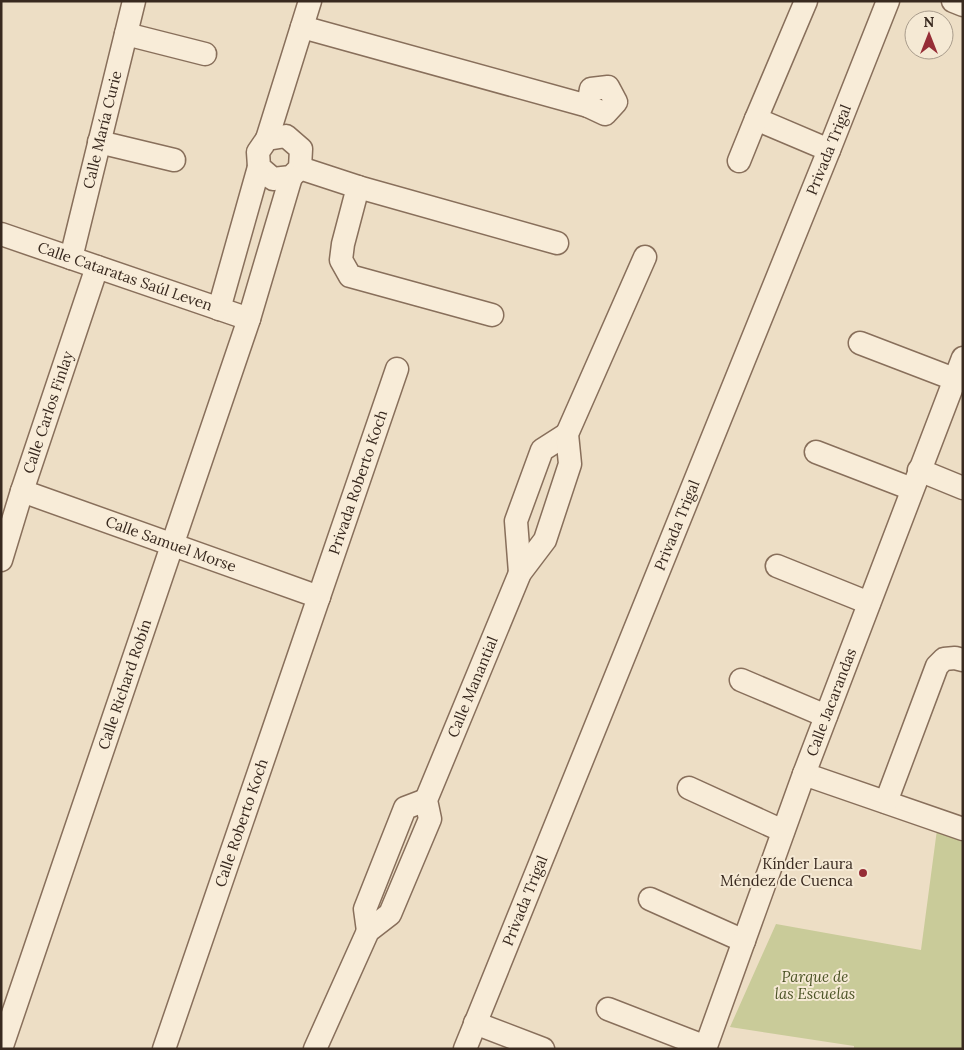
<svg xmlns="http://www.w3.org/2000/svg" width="964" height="1050" font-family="Lora,serif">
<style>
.green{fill:#c9cb99}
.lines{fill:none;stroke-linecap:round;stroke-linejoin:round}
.minor-casing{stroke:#886f5b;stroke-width:25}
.minor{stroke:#f8ecd8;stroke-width:22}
.poi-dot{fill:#962d36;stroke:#f5e9d4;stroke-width:2}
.labels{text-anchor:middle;stroke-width:4;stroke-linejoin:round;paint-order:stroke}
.street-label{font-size:15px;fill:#38291f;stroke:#f5e9d4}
.poi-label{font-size:15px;fill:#38291f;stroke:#f5e9d4;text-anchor:end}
.park-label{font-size:15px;font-style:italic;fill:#4c5426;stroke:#f5e9d4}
</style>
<rect width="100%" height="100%" fill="#eddec5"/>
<path class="green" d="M938,822L963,831V1049H854V1046L730,1027L776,924L921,950Z"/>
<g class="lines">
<g class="minor-casing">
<g id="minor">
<path d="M806,1L756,119L829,150"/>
<path d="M953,1L963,5"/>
<path d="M302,27L588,106"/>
<path d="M126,34L205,54"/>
<path d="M608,87L616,102L605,114L588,106L591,89Z"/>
<path d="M286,136L301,149L300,168L291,177L273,179L259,167L258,152L267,139Z"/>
<path d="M267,139L310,1"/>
<path d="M99,142L174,160"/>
<path d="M739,161L756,119"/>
<path d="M300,168L358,187L557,243"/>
<path d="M358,187L343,244L341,260L350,276L492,315"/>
<path id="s1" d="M1,234L249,319"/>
<path id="s2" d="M71,258L134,1"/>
<path d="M219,309L259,167"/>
<path d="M860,343L954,379"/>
<path d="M816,452L912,489"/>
<path d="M919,470L963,488"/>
<path id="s3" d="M22,491L319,597"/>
<path id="s4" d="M1,560L22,491L97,267"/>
<path d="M777,566L869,603"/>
<path d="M520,573L516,521L542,450L567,434"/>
<path d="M741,680L826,716"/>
<path d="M804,774L963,829"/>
<path d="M689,788L783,831"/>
<path d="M886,802L937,666L944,659L955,658L963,660"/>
<path d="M650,899L744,941"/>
<path d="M368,931L365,909L405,808L426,800"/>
<path d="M608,1009L706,1047"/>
<path d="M475,1023L543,1049"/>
<path id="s5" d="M1,1049L249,319L291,177"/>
<path id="s6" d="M164,1049L397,369"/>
<path id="s7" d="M315,1049L368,931L390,914L430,819L426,800L520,573L545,540L570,464L567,434L645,257"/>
<path id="s8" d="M465,1049L829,150L888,1"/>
<path id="s9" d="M705,1049L804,774L963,358"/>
</g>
</g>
<use href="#minor" class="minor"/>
</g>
<circle class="poi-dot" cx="863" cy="873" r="5"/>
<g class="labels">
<g class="street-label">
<text dy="5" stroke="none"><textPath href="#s2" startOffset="132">Calle María Curie</textPath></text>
<text dy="5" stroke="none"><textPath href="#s8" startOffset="970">Privada Trigal</textPath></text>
<text dy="5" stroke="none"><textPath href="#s1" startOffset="131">Calle Cataratas Saúl Leven</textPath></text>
<text dy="5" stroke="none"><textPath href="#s4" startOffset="155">Calle Carlos Finlay</textPath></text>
<text dy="5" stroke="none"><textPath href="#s6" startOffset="599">Privada Roberto Koch</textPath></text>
<text dy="5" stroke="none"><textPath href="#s8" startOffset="565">Privada Trigal</textPath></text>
<text dy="5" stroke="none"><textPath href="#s3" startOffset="158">Calle Samuel Morse</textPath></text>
<text dy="5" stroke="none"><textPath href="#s5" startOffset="385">Calle Richard Robín</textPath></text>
<text dy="5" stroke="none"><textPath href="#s7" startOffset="402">Calle Manantial</textPath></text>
<text dy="5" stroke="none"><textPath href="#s9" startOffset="369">Calle Jacarandas</textPath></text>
<text dy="5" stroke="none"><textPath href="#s6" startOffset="239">Calle Roberto Koch</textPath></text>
<text dy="5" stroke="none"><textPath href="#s8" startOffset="160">Privada Trigal</textPath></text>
</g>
<g class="poi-label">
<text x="853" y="869">Kínder Laura<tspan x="853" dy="17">Méndez de Cuenca</tspan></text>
</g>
<g class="park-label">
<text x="815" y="982">Parque de<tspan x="815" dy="17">las Escuelas</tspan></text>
</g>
</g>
<rect width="964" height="1050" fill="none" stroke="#38291f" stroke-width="5"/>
<g transform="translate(929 35)"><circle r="24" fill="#f5e9d4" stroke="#a99c8c"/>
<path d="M0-4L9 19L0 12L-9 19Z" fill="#962d36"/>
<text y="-8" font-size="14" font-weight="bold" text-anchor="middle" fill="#38291f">N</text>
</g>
</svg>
